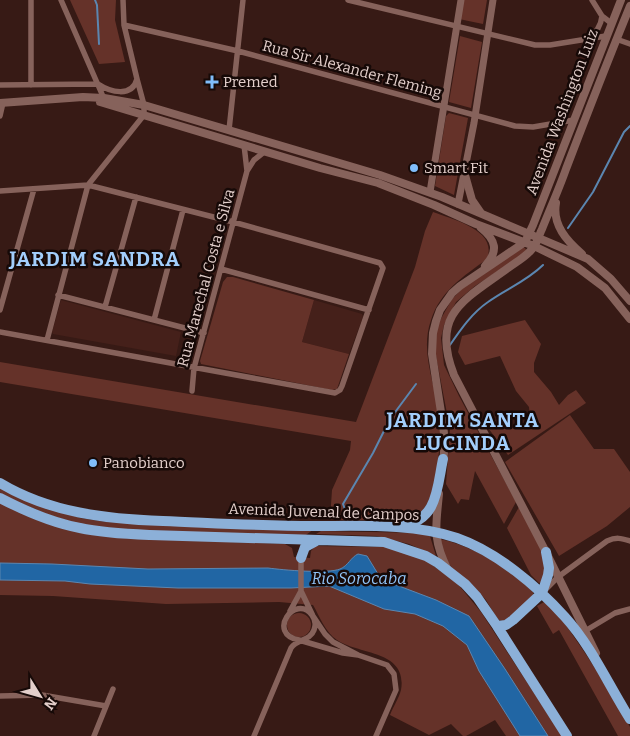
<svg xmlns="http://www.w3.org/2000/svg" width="630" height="736" font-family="Bitter,serif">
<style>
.built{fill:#45201a}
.green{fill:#653229}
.water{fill:#2166a4;stroke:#5b86b0}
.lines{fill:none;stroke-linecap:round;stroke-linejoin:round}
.stream{stroke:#5b86b0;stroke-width:2}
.minor{stroke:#86625b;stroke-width:5.5}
.tertiary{stroke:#86625b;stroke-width:7}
.secondary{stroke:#86625b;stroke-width:8}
.trunk{stroke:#8cb0d8;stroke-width:10}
.poi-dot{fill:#80bdfa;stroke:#160907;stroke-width:2}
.labels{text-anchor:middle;stroke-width:5;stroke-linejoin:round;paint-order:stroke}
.street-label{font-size:15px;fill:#e3cfcb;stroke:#160907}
.poi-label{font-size:15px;fill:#e3cfcb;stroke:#160907;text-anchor:start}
.water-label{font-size:16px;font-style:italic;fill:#91c3f6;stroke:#160907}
.district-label{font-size:20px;font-weight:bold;letter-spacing:1px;fill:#a2cefc;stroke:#160907}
</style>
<rect width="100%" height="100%" fill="#371a15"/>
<path class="built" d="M61,300L181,332L176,356L53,334L52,332Z
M314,300L362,314L363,317L349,354L302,342Z"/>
<path class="green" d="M70,0H116L115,20L125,62L99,64Z
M463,0H487L483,24L459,19Z
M460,36L482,42L471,108L449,102Z
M449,113L468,118L454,195L435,186L446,116Z
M433,212C454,220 498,230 487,259C464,276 440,291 431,320C419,354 437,387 440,422C441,439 437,490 427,504C422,513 416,516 407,520H330L332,490L350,450L351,441L0,382V362L356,422L415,267L425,231Z
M522,246L526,249L525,253L475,286L456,302L444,325L441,338L444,365L459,396L516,502L504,524L475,471L469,500L461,499L458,504L446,484L450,429L436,356V339L438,324L452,299L463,288Z
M227,277H233L314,300L302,342L349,354L337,389L332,390L201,364L200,361L223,282Z
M525,320L541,344L534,363V372L551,392L559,405L568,395L576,390L586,403L508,455L486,425L501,417L510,428L519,429L530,418L529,407L516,391L500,356L465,365L458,352L462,336Z
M570,415L594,449H614L630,472V507L607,526L559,556L505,462Z
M0,487L80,518L106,522L314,529L306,535H275L139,531L105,528L76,523L49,515L0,494Z
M0,503L129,538L285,544L292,548L294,557L310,558L311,551L315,546L386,547L424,559L457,583L481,612L562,736H506L495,720L466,736H463L451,724L429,735L390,715C393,707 399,698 401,690C408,650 359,655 337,640C325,632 320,617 313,605L279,602L166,604L53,596L0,595Z
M519,507C531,530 551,555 542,582L539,583L531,575L507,528Z
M321,531L423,533L430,536L436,556L409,544L377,536L316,534Z
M440,539C474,546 508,568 533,592V595L519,610L504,621L499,620L495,615L486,600L476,589L452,568L444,555Z
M544,602L559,615L585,653L613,696L630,727V736H618L559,630L553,634L537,606Z
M287 625a12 12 0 1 1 24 0a12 12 0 1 1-24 0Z"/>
<path class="water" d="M358,554L367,556L378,574L391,583L436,600L469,616L505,669L548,736H520L479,671L467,645L443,626L415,614L384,609L329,586L291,588H178L90,584L65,581L0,580V563L52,564L148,569L268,568C283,570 328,574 340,569C348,566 351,557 358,554Z"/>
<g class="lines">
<path class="stream" d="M95,0L97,5L99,44
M568,228L593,192L624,132L630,126
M450,345C461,329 472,313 488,302C506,289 527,281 543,265
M351,517L346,512L343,504L373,453L390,419L416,384"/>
<path class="minor" d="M31,0V85
M61,0L105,101
M348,0L535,45H550L606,36
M592,0L602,16L611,23
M124,25L238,51L515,126L533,127L574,120
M616,39L630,44
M589,40C596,32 601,26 602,16
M98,84C110,92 132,98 137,79L124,25L123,0
M0,85L98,84
M0,116L3,103
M229,130L243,0
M244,145L247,171L254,160L264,152
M0,191L88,185L233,222L380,263L383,268L342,386L340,390L335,393L0,332
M221,269L369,310
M58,295L204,333
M105,307L136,197
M0,310L34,189
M154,320L183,210
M47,340L88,185L144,115V105L137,79
M192,391L194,368L247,171
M301,556V591L313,616L325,634L333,642L358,655L387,665L394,674L396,690L376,736
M545,590L558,577L607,541C616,537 621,538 630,541
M290,611L301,591
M585,631L615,613L630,609
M0,696L42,695L106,706
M94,736L113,689
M254,736L291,648C297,639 310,641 314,630C316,625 315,619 312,615C295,593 266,634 299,640L343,653L358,655"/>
<path class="tertiary" d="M430,192L461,0
M458,204L474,123L493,0"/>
<path class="secondary" d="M100,102L320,168L378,183L434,205L476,224L534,246L577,267L605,288L630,319
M0,103L83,97L104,98L144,105L380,175L442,197L588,259L611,279L630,301
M465,175L472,200L481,213
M556,203C552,225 567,241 582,254
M481,228C496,240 499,251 485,266
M443,463L445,442L443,425L432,354L433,333L436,321L440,310L452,293L460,286L525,242L533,225L621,0
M439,494C436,526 432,539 448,570
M596,653L546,552L454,375C430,314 464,300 508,268C516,262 526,257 532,249C537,244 539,235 542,229C550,209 559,189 566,169C587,114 608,60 630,6"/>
<path class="trunk" d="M0,483C50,513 107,519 163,521C214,523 264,526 314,526C360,526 413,523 457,538C497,552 537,586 565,617C592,647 609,686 630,719
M0,498C25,511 53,523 80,528C103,533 127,534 150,535L384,542L426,556L438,563L465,584L477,597L497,626L567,736
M402,525C438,521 437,487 443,459
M301,558L305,547L316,541
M497,626L506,625L513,620L542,593L548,575L549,568L546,552"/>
</g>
<g class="poi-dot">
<path d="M209.5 74.5h5v5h5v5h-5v5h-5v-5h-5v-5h5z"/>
<circle cx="414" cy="168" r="5"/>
<circle cx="93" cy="463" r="5"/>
</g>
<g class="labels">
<g class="street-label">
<text transform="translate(352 69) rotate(15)" y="5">Rua Sir Alexander Fleming</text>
<text transform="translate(562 112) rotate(-69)" y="5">Avenida Washington Luiz</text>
<text transform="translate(206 278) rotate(-75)" y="5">Rua Marechal Costa e Silva</text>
<text transform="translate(324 512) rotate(2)" y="5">Avenida Juvenal de Campos</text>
</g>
<g class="poi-label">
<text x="223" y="87">Premed</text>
<text x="424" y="173">Smart Fit</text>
<text x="103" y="468">Panobianco</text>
</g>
<g class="water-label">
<text x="359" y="584">Rio Sorocaba</text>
</g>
<g class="district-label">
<text x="95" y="266">JARDIM SANDRA</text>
<text x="463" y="427">JARDIM SANTA<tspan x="463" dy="23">LUCINDA</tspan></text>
</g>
</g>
<g transform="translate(40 696) rotate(127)" stroke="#160907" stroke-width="4" paint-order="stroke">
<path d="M0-4L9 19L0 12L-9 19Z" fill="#e3cfcb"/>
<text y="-8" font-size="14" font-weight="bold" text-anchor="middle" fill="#e3cfcb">N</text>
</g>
</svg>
